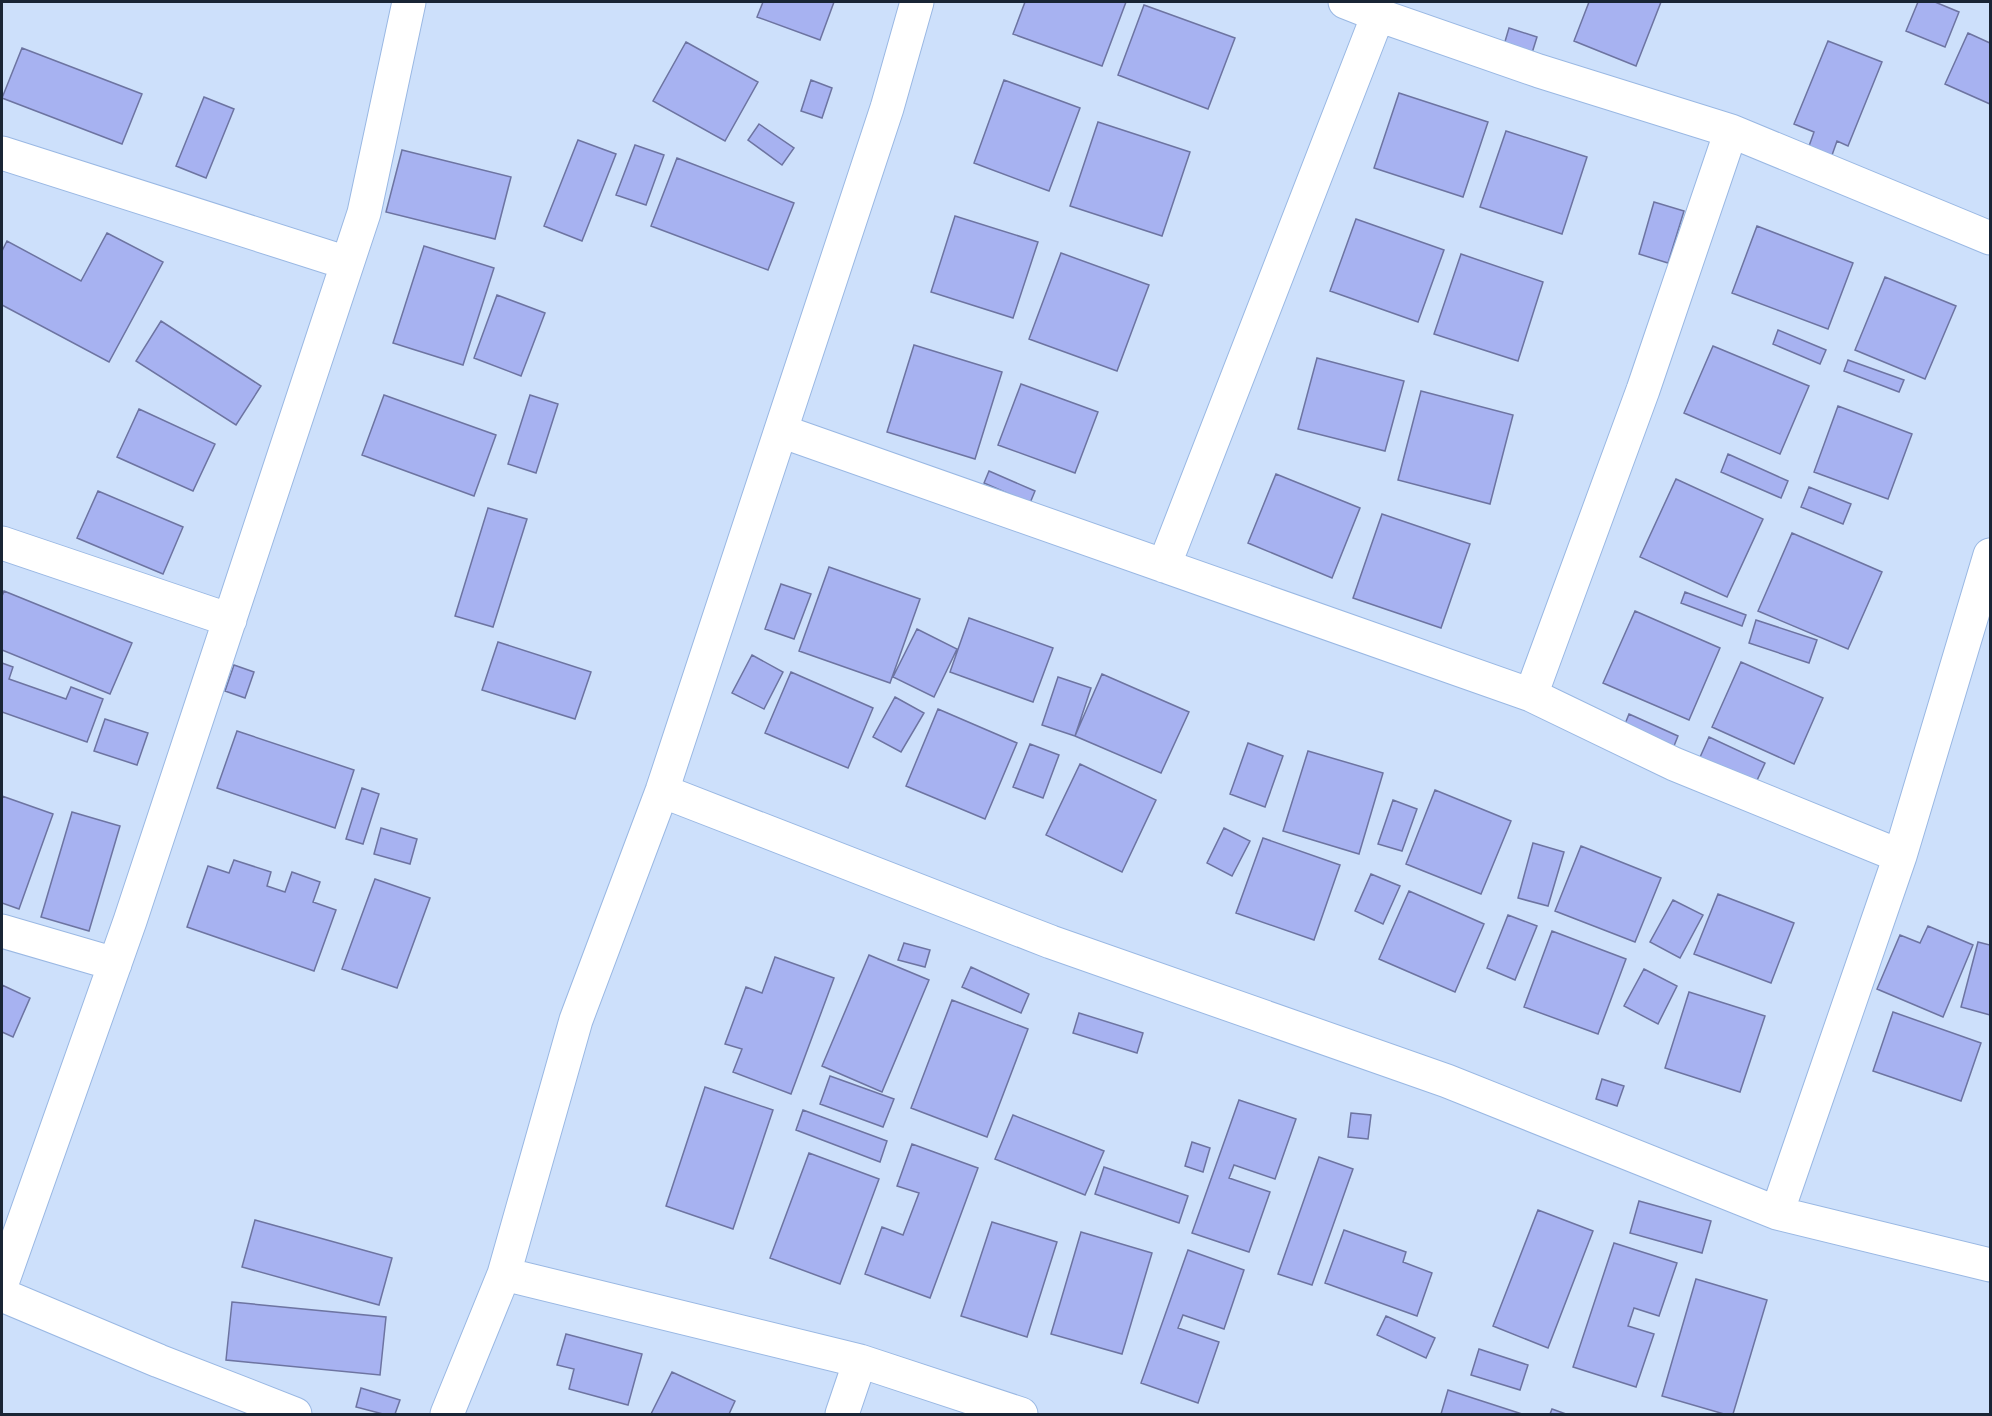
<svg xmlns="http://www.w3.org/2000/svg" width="1992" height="1416" font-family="'Sofia Sans Condensed',sans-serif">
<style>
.building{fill:#a7b2f1;stroke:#6d74a1;stroke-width:1.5}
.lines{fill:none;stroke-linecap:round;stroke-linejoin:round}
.minor-casing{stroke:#9ab8e3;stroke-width:35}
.minor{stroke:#fff;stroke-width:33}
</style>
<rect width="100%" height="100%" fill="#cde0fb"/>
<path class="building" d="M763,2H834L820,40L757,17Z
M1025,2H1126L1102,66L1013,34Z
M1589,2H1661L1636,66L1574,41Z
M1918,2H1935L1959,12L1945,47L1906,31Z
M1144,5L1235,38L1208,109L1118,75Z
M1509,28L1537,37L1532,53L1504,45Z
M1968,33L1990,43V104L1945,84Z
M1828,41L1882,62L1848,146L1837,141L1831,158L1808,149L1814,132L1794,124Z
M686,42L758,82L725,141L653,101Z
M22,48L142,94L122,144L2,98Z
M811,80L832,88L822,118L801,111Z
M1004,80L1080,108L1049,191L974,163Z
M1399,93L1488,122L1463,197L1374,168Z
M204,97L234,109L206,178L176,166Z
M1098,122L1190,152L1162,236L1070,206Z
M759,124L794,148L782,165L748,140Z
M1506,131L1587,157L1562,234L1480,207Z
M578,140L616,154L582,241L544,226Z
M635,145L664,155L646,205L616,195Z
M402,150L511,177L495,239L386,212Z
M677,158L794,203L768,270L651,226Z
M1654,202L1684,211L1668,263L1639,254Z
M955,216L1038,242L1013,318L931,292Z
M1356,219L1444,250L1418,322L1330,291Z
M1757,226L1853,263L1828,329L1732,293Z
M107,233L163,262L109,362L2,305V251L7,241L81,281Z
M424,246L494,268L463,365L393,343Z
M1061,253L1149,285L1117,371L1029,339Z
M1461,254L1543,282L1518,361L1434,334Z
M1885,277L1956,306L1925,379L1855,350Z
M497,295L545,313L521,376L474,358Z
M161,321L261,386L236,425L136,361Z
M1778,330L1826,350L1820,364L1773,344Z
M914,345L1002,372L975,459L887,432Z
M1713,346L1809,386L1780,454L1684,413Z
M1317,358L1404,381L1385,451L1298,429Z
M1848,360L1904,380L1899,392L1844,371Z
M1021,384L1098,412L1075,473L998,445Z
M1421,391L1513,415L1490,504L1398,480Z
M384,395L496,435L474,496L362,455Z
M530,395L558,404L536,473L508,464Z
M1838,406L1912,434L1888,499L1814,472Z
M139,409L215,444L193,491L117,457Z
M1728,454L1788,481L1781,498L1721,472Z
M989,471L1035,491L1030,503L984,483Z
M1276,474L1360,508L1332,578L1248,543Z
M1676,479L1763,519L1727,597L1640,557Z
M1809,487L1851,504L1843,524L1801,507Z
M98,491L183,527L163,574L77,538Z
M488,508L527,519L493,627L455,616Z
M1382,514L1470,544L1441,628L1353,598Z
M1792,533L1882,572L1848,649L1758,611Z
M829,567L920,599L890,683L799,651Z
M781,584L811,594L794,639L765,629Z
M4,591L132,643L110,694L2,650V596Z
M1685,592L1746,615L1742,626L1681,603Z
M1635,611L1720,648L1689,720L1603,683Z
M969,618L1053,648L1033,702L950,672Z
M1756,620L1817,640L1809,663L1749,643Z
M917,629L957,649L934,697L893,677Z
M498,642L591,672L575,719L482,690Z
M752,655L783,672L764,709L732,693Z
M1741,662L1823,698L1794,764L1712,727Z
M2,663L13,667L9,679L66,699L71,687L103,699L87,742L2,712Z
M234,665L254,672L245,698L225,691Z
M791,672L873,708L848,768L765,733Z
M1102,674L1189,712L1161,773L1075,736Z
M1058,677L1091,688L1075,736L1042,725Z
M895,697L924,713L901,752L873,737Z
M938,709L1017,743L985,819L906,786Z
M1629,714L1678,736L1672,751L1623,729Z
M105,719L148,733L137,765L94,751Z
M237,731L354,770L335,828L217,788Z
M1709,737L1765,763L1753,789L1697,764Z
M1248,743L1283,756L1265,807L1230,794Z
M1030,744L1059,755L1043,798L1013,787Z
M1308,751L1383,773L1359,854L1283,831Z
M1080,764L1156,800L1122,872L1046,835Z
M362,788L379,794L363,844L346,839Z
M1435,790L1511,821L1481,894L1406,864Z
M2,796L53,814L19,909L2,903Z
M1393,800L1417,809L1402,851L1378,844Z
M72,812L120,826L89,931L41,917Z
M381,828L417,839L410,864L374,854Z
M1224,828L1250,841L1232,876L1207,863Z
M1263,838L1340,865L1314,940L1236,913Z
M1533,843L1564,852L1548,906L1518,898Z
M1581,846L1661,878L1635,942L1555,911Z
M234,860L271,872L267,886L285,892L292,872L320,882L313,902L336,910L314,971L187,927L208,866L229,873Z
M1371,874L1400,886L1383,924L1355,911Z
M375,879L430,898L397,988L342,969Z
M1409,891L1484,924L1455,992L1379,959Z
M1718,894L1794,923L1771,983L1694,954Z
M1673,900L1703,915L1680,958L1650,942Z
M1508,915L1537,926L1515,980L1487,968Z
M1928,926L1973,945L1943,1017L1877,989L1900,935L1920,943Z
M1552,931L1626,959L1598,1034L1524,1007Z
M1978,942L1990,945V1015L1961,1007Z
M904,943L930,950L925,967L898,960Z
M869,955L929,980L882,1092L822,1066Z
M775,957L834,978L791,1094L733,1072L742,1049L725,1044L746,987L762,993Z
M971,967L1029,994L1021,1013L962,987Z
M1644,969L1677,986L1658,1024L1624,1006Z
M2,985L30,998L13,1037L2,1032Z
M1689,992L1765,1016L1740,1092L1665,1068Z
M952,1000L1028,1029L987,1137L911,1108Z
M1893,1012L1981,1043L1961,1101L1873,1071Z
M1079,1013L1143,1033L1137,1053L1073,1033Z
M830,1076L894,1099L883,1127L820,1104Z
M1602,1079L1624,1086L1617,1106L1596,1099Z
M705,1087L773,1110L733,1229L666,1206Z
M1239,1100L1296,1119L1275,1179L1234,1165L1229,1178L1270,1192L1249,1252L1192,1233Z
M803,1110L887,1141L880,1162L796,1130Z
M1351,1113L1371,1115L1368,1139L1348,1137Z
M1013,1115L1104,1151L1085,1195L995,1159Z
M1192,1142L1210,1148L1203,1172L1185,1166Z
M912,1144L978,1168L930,1298L865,1274L882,1227L903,1235L919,1193L897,1186Z
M809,1153L879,1179L840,1284L770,1258Z
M1319,1157L1353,1169L1312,1285L1278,1274Z
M1104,1167L1188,1196L1179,1223L1095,1194Z
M1639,1201L1711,1221L1702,1253L1630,1233Z
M1538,1210L1593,1231L1548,1348L1493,1326Z
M255,1220L392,1258L379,1305L242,1267Z
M992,1222L1057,1242L1027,1337L961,1316Z
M1344,1230L1406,1252L1403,1262L1432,1273L1417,1316L1325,1283Z
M1081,1232L1152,1253L1122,1354L1051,1334Z
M1614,1243L1677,1263L1659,1316L1634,1308L1628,1326L1654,1334L1636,1387L1573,1367Z
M1188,1250L1244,1270L1224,1329L1183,1315L1178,1328L1219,1342L1198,1403L1141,1383Z
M1696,1279L1767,1300L1733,1414H1724L1662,1396Z
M232,1302L386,1317L380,1375L226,1360Z
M1386,1316L1435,1338L1426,1358L1377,1335Z
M566,1334L642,1354L628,1405L569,1389L574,1369L557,1365Z
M1479,1349L1528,1365L1520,1390L1471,1375Z
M672,1372L735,1401L729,1414H651Z
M361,1388L400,1400L395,1414H383L356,1407Z
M1448,1390L1522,1414H1441Z
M1552,1409L1566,1414H1550Z"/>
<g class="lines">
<g class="minor-casing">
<path id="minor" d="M1345,2L1378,15L1539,71L1731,131L1990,238
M2,153L347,263
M781,431L1531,695L1674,764L1900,856
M2,543L230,620
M1164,566L1378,15
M1531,695L1643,390L1731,131
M662,791L1051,942L1447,1081L1777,1213L1990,1265
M2,931L115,964
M1777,1213L1900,856L1990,555
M504,1274L860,1361L1021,1414
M2,1283L130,921L364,213L409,2
M2,1295L159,1361L295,1414
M447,1414L504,1274L576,1020L662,791L887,108L917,2
M842,1414L860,1361"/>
</g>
<use href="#minor" class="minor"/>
</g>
<rect width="1992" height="1416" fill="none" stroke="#192535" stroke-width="6"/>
</svg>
